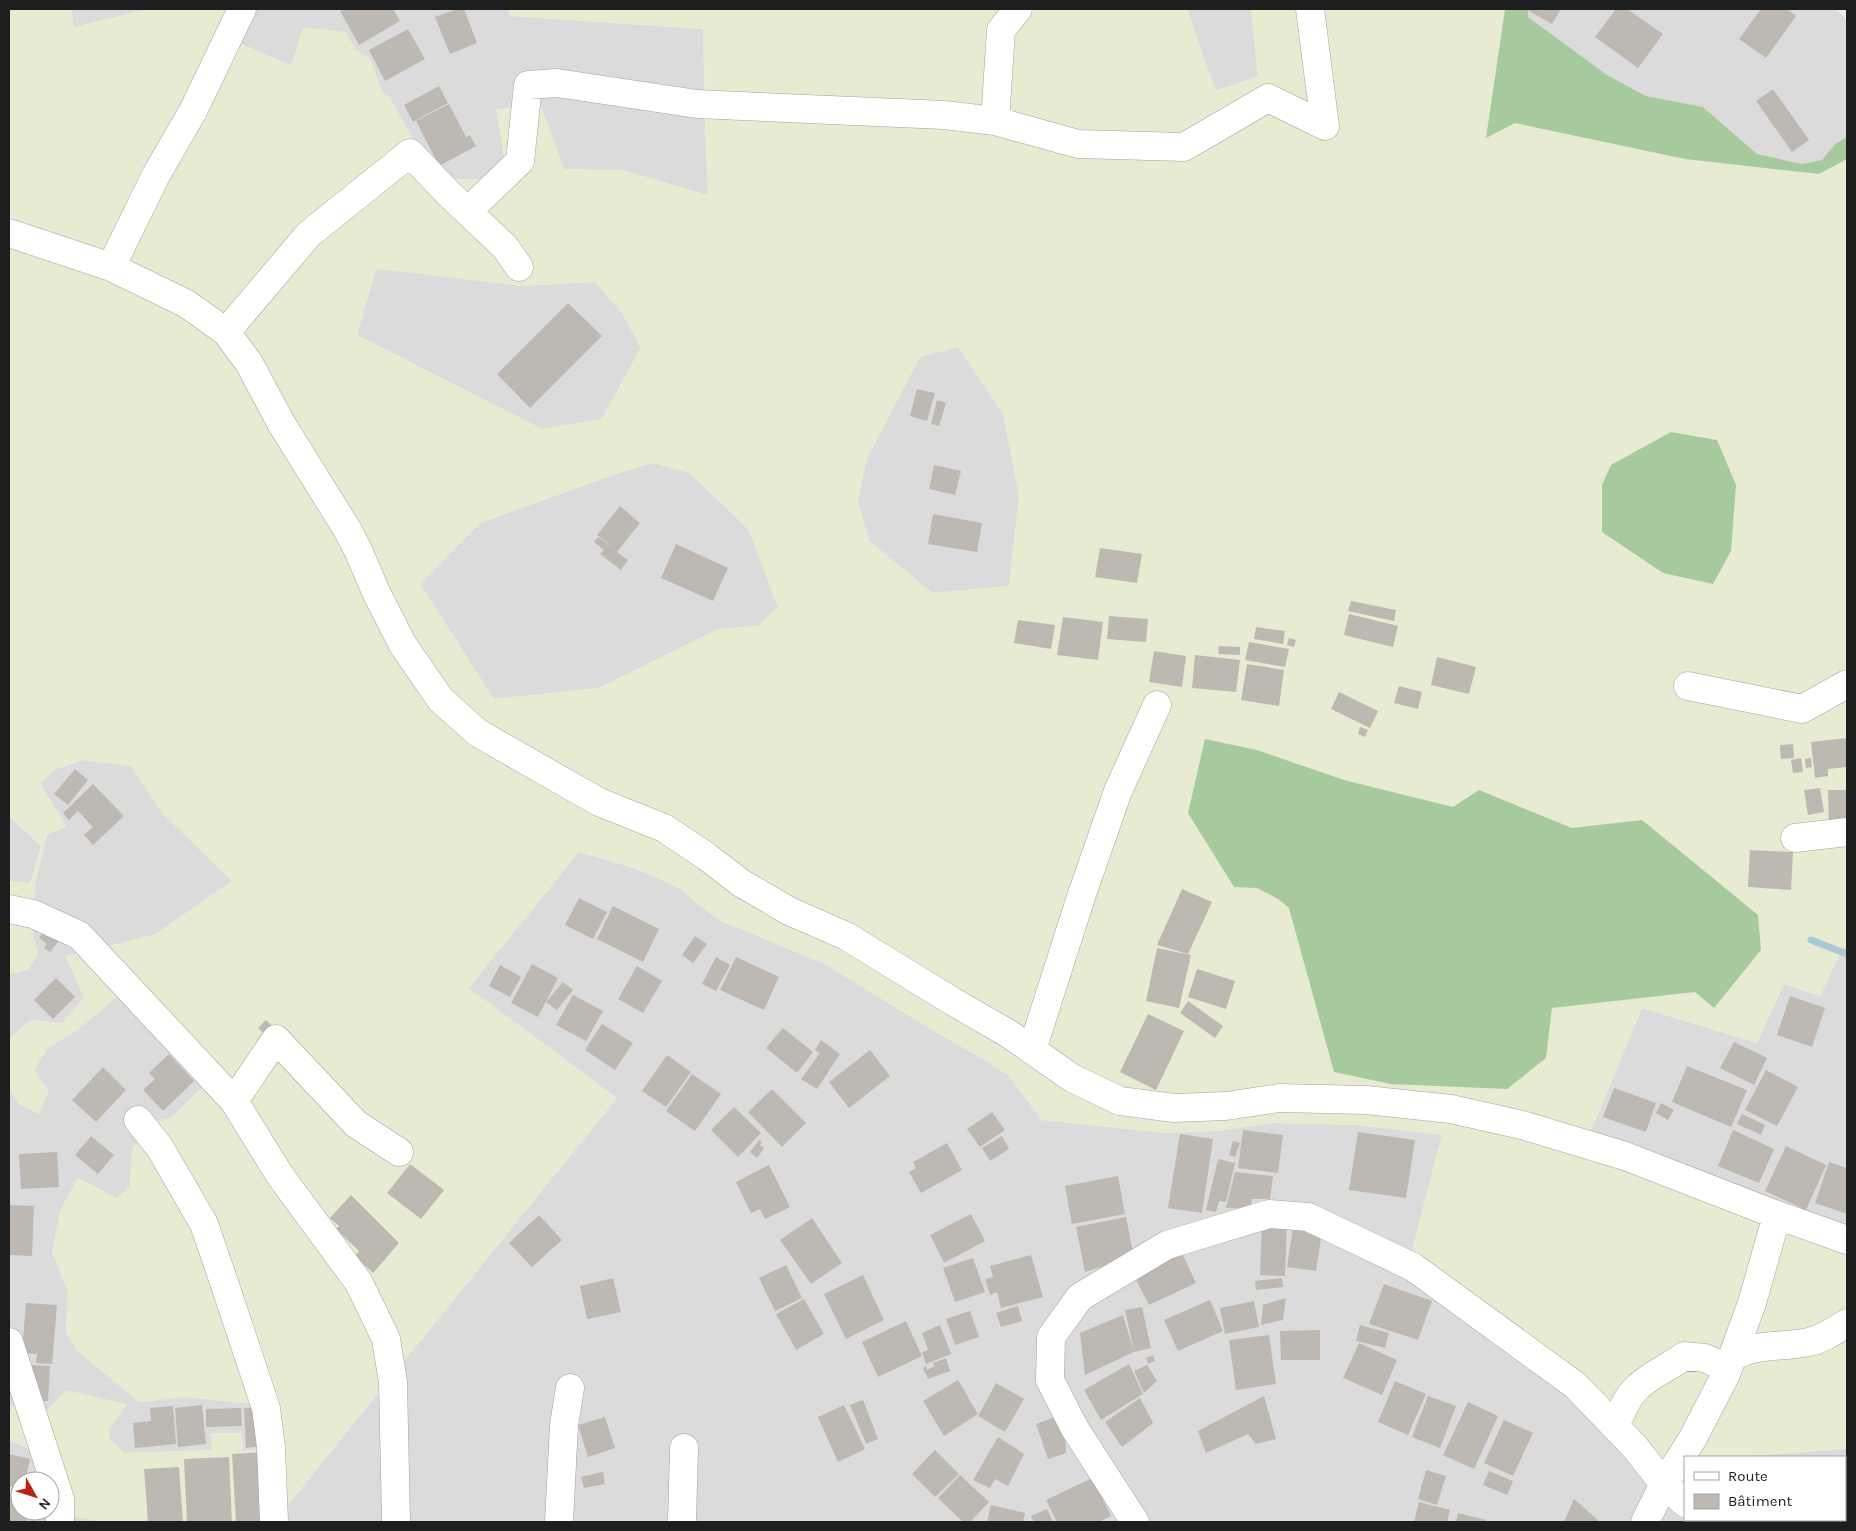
<svg xmlns="http://www.w3.org/2000/svg" width="1856" height="1531" font-family="Karla,sans-serif">
<style>
.residential{fill:#dcdbdb}
.farmland{fill:#e7ebd2;fill-rule:evenodd}
.forest{fill:#a7c99e}
.lines{fill:none;stroke-linecap:round;stroke-linejoin:round}
.stream{stroke:#aac9d7;stroke-width:7}
.building{fill:#beb8b2}
.minor-casing{stroke:#a2a2a2;stroke-width:29}
.minor{stroke:#fff;stroke-width:28}
</style>
<rect width="100%" height="100%" fill="#eeece5"/>
<path class="residential" d="M71,9H147L74,28Z
M239,9H508L510,16L703,29L705,125L708,195L623,171L564,169L505,162L491,179H440L432,173L390,98L382,92L370,59L356,50L345,32L292,66L231,39Z
M1187,9H1251L1258,76L1215,91Z
M1528,9H1836L1847,20V137L1835,144L1822,160L1802,164L1757,154L1703,107L1646,96L1607,75L1528,17Z
M376,268L522,286L595,282L621,312L641,347L602,419L542,429L357,335Z
M958,347L1003,414L1019,496L1009,586L933,593L869,541L858,502L866,460L920,357Z
M653,463L690,473L749,530L778,607L758,626L718,629L599,688L494,699L420,584L480,523L616,474Z
M82,760L131,766L163,814L232,881L154,935L66,956L84,998L62,1023L31,1020L9,1039V974L28,970L38,954L33,935L35,885L47,834L67,827L40,784L54,770Z
M9,816L41,846L30,884L9,881Z
M579,852L634,868L679,888L718,920L823,963L929,1028L986,1061L1009,1076L1042,1120L1165,1133L1219,1131L1272,1123L1358,1125L1442,1135L1405,1277L1558,1383L1673,1511L1685,1502V1520H1845V1457H1745L1748,1456L1847,1449V1522H274L617,1098L468,988Z
M1843,947L1847,949V1252L1581,1155L1642,1008L1757,1043L1784,984L1820,996Z
M117,997L168,1044L203,1079L201,1089L171,1118L159,1120L132,1149L130,1186L117,1199L78,1178L52,1252L68,1291L66,1332L139,1402L185,1397L263,1405L266,1449L243,1451L211,1433L212,1450L124,1453L110,1439L108,1429L127,1404L47,1411L9,1406V1090L20,1105L49,1091L34,1070L47,1049L80,1028Z
M9,1440L34,1451L43,1481H20V1511H50L103,1522H9Z"/>
<path class="farmland" d="M9,9H71L74,27L147,9H239L231,39L291,66L303,27L345,32L356,50L370,59L382,92L390,98L432,173L440,179H491L505,162L496,109L541,105L564,169L623,170L708,195L703,29L509,16L508,9H1187L1216,91L1258,76L1251,9H1505L1486,137L1515,123L1685,159L1819,174L1847,159V949L1843,948L1820,996L1784,984L1757,1043L1642,1008L1581,1155L1847,1252V1449L1748,1456L1745,1457H1685V1502L1672,1511L1558,1383L1405,1277L1442,1135L1358,1125L1272,1123L1219,1131L1165,1133L1042,1120L1009,1076L986,1061L929,1028L823,963L718,920L679,888L634,867L579,852L469,988L617,1098L273,1522L265,1452L232,1455L236,1522H232L228,1457L185,1459L187,1522H103L50,1511L34,1451L9,1440V1406L47,1411L66,1390L127,1404L109,1429L110,1439L124,1453L212,1450L211,1433H242L243,1451L266,1449L262,1405L185,1397L139,1402L77,1351L66,1332L68,1291L52,1252L60,1210L78,1178L117,1198L130,1186L132,1149L159,1120L171,1118L201,1089L202,1079L168,1044L117,997L80,1028L47,1049L34,1070L49,1091L39,1114L20,1105L9,1090V1039L31,1020L62,1023L84,998L66,956L154,935L232,881L163,814L131,766L82,760L54,770L40,784L67,827L47,834L35,885L33,935L38,954L28,970L9,974V881L30,883L41,846L9,816ZM376,269L522,286L595,282L621,312L641,347L602,419L542,429L357,335ZM958,347L1003,414L1019,496L1009,586L933,593L869,541L858,502L866,460L920,357ZM653,463L690,473L749,530L778,607L758,626L718,629L599,688L494,699L420,584L479,523L616,474ZM1205,739L1257,750L1344,780L1453,807L1479,790L1572,828L1642,821L1758,915L1695,992L1552,1008L1546,1058L1334,1072L1289,908L1278,899L1257,888Z"/>
<path class="forest" d="M1505,9H1528V17L1607,75L1646,96L1703,107L1757,154L1802,164L1822,160L1835,144L1847,137V159L1819,174L1685,159L1515,123L1486,138Z
M1671,432L1717,440L1736,485L1731,551L1713,584L1663,573L1602,532V485L1611,465Z
M1205,739L1257,750L1344,780L1453,807L1479,790L1572,828L1642,820L1758,915L1761,950L1714,1008L1695,992L1552,1008L1546,1058L1507,1089L1391,1084L1334,1072L1289,908L1278,899L1257,888L1234,887L1188,813Z"/>
<g class="lines">
<path class="stream" d="M1811,940L1847,954"/>
</g>
<path class="building" d="M344,9H393L400,21L359,45L340,11Z
M457,9H464L477,43L450,54L435,17Z
M1530,9H1561L1552,24L1529,11Z
M1616,9H1627L1663,34L1638,68L1595,37Z
M1761,9H1787L1796,16L1766,58L1739,39Z
M408,29L425,59L385,81L369,50Z
M439,86L448,103L413,122L404,105Z
M1773,89L1809,140L1792,152L1756,101Z
M449,104L466,137L470,135L476,146L439,166L416,121Z
M568,303L602,336L530,408L497,374Z
M917,389L935,393L927,421L910,416Z
M937,400L946,403L939,426L931,424Z
M934,465L961,471L955,495L929,489Z
M620,506L640,523L617,552L628,560L621,570L600,554L604,550L594,542L598,537L615,549L597,535Z
M933,514L982,523L977,552L928,544Z
M676,544L728,568L713,601L661,578Z
M1100,548L1142,554L1137,583L1095,577Z
M1351,601L1396,610L1394,621L1348,611Z
M1349,614L1398,626L1393,647L1344,635Z
M1109,616L1148,619L1146,642L1107,639Z
M1063,617L1103,622L1098,660L1057,655Z
M1018,620L1055,625L1051,649L1014,643Z
M1256,627L1285,631L1283,644L1254,639Z
M1289,638L1296,640L1294,647L1287,645Z
M1249,642L1289,649L1285,667L1245,660Z
M1219,646L1240,647V655L1218,654Z
M1154,651L1186,656L1182,687L1149,682Z
M1195,655L1240,660L1236,692L1192,688Z
M1437,657L1476,667L1469,694L1431,685Z
M1247,664L1284,670L1279,706L1241,700Z
M1399,686L1422,692L1418,709L1394,703Z
M1339,692L1378,711L1370,728L1331,709Z
M1360,727L1368,730L1365,737L1358,734Z
M1847,738V767L1828,769V776L1815,778L1811,742Z
M1793,744L1794,758L1781,759L1780,745Z
M1801,758L1803,772L1793,773L1791,760Z
M1811,758L1812,767L1806,768L1805,759Z
M75,769L88,780L68,805L54,794Z
M93,784L124,816L93,845L84,835L93,827L78,811L69,820L63,813Z
M1820,788L1824,812L1808,815L1804,790Z
M1828,790H1847V826L1829,827Z
M1750,850L1793,852L1791,890L1748,887Z
M1182,889L1212,902L1188,954L1157,945Z
M579,898L607,912L593,939L565,925Z
M613,906L659,929L643,962L597,939Z
M47,927L61,938L50,952L44,948L47,944L39,938Z
M695,936L707,944L693,963L682,955Z
M1157,948L1191,955L1179,1008L1146,1001Z
M716,957L730,965L716,991L702,984Z
M736,957L779,977L764,1010L720,990Z
M532,964L558,978L538,1017L511,1003Z
M500,965L521,977L510,997L489,986Z
M637,966L662,981L643,1013L618,999Z
M1197,969L1235,981L1226,1009L1188,997Z
M56,978L75,997L53,1019L34,1000Z
M563,982L573,990L557,1010L546,1002Z
M573,995L603,1011L586,1041L556,1025Z
M1790,996L1825,1008L1812,1047L1777,1035Z
M1188,1001L1223,1026L1215,1038L1180,1013Z
M1148,1014L1184,1031L1156,1090L1120,1072Z
M266,1020L275,1029L268,1037L258,1028Z
M602,1024L633,1043L615,1070L585,1050Z
M783,1028L813,1052L797,1073L766,1048Z
M821,1040L840,1054L817,1089L801,1079L820,1053L815,1050Z
M1734,1042L1767,1058L1754,1085L1720,1068Z
M870,1050L890,1076L849,1108L829,1082Z
M169,1054L194,1081L163,1111L143,1090L155,1079L149,1073Z
M667,1055L691,1072L666,1107L642,1091Z
M1687,1066L1747,1090L1731,1127L1672,1102Z
M103,1067L126,1090L96,1122L72,1100Z
M1766,1070L1798,1087L1777,1126L1745,1110Z
M692,1074L721,1094L695,1131L666,1111Z
M1614,1088L1656,1103L1646,1132L1603,1117Z
M772,1089L806,1123L782,1147L748,1112Z
M1661,1103L1674,1110L1668,1120L1656,1113Z
M734,1107L761,1133L738,1157L711,1130Z
M992,1112L1005,1130L980,1147L967,1129Z
M1742,1114L1765,1125L1761,1135L1737,1124Z
M1243,1130L1283,1135L1278,1173L1238,1168Z
M1733,1130L1774,1149L1759,1183L1718,1166Z
M1358,1132L1415,1140L1406,1198L1349,1190Z
M1180,1134L1213,1139L1202,1213L1168,1208Z
M91,1136L114,1155L98,1174L75,1155Z
M1002,1136L1009,1149L990,1161L982,1148Z
M759,1140L762,1142L760,1145L764,1148L757,1158L750,1152Z
M1233,1141L1240,1143L1235,1157L1229,1155Z
M947,1143L962,1170L921,1193L909,1172L916,1168L913,1162Z
M1786,1146L1826,1165L1806,1210L1765,1191Z
M57,1152L59,1187L21,1189L19,1154Z
M1218,1159L1235,1163L1226,1202L1219,1201L1216,1212L1206,1210Z
M1829,1162L1847,1168V1214L1815,1203Z
M410,1164L444,1190L421,1219L387,1193Z
M769,1165L790,1207L765,1219L760,1209L751,1213L736,1182Z
M1235,1172L1273,1176L1270,1199H1252L1250,1209L1226,1208Z
M1118,1176L1125,1214L1072,1224L1065,1186Z
M351,1195L399,1243L373,1273L355,1256L359,1251L336,1229L339,1226L330,1218Z
M9,1205L34,1206L32,1256L9,1255Z
M971,1214L985,1241L944,1263L930,1235Z
M539,1215L562,1240L532,1267L509,1243Z
M1126,1217L1134,1257L1085,1272L1076,1227Z
M812,1218L842,1263L811,1284L780,1240Z
M1262,1222L1287,1223L1285,1276L1260,1275Z
M1293,1227L1322,1231L1316,1271L1287,1267Z
M1182,1253L1196,1283L1149,1305L1134,1276Z
M1031,1255L1043,1297L1001,1308L997,1292L990,1295L985,1279L993,1277L990,1266Z
M973,1258L985,1292L955,1302L943,1268Z
M786,1265L802,1298L775,1311L759,1278Z
M863,1275L884,1320L846,1339L824,1294Z
M613,1278L621,1312L587,1319L580,1286Z
M1282,1278L1283,1287L1256,1290L1255,1281Z
M1384,1284L1432,1301L1418,1340L1369,1324Z
M1286,1298L1283,1320L1261,1325L1263,1305Z
M804,1299L824,1334L796,1350L776,1314Z
M1210,1300L1223,1331L1178,1351L1164,1320Z
M1254,1301L1259,1327L1225,1334L1220,1308Z
M26,1303L57,1305L52,1364L36,1363L37,1354L22,1353Z
M1018,1306L1022,1321L1001,1327L996,1313Z
M1142,1307L1151,1348L1134,1352L1125,1310Z
M970,1311L979,1337L955,1345L946,1319Z
M1123,1315L1134,1352L1085,1375L1080,1333Z
M906,1321L922,1356L878,1377L862,1342Z
M940,1325L951,1354L926,1364L922,1352L928,1350L922,1333Z
M1360,1325L1389,1333L1385,1348L1356,1341Z
M1320,1330V1360H1281L1280,1331Z
M1269,1335L1276,1384L1236,1390L1229,1340Z
M1359,1343L1397,1360L1382,1395L1343,1378Z
M1153,1355L1155,1361L1148,1364L1146,1358Z
M946,1358L950,1371L928,1379L923,1368L926,1366L927,1370L935,1366L933,1363Z
M1129,1364L1143,1394L1101,1420L1084,1390Z
M29,1365L50,1366L48,1401L27,1400Z
M1147,1365L1157,1381L1144,1393L1134,1371Z
M958,1380L978,1414L944,1436L923,1401Z
M1395,1381L1426,1394L1408,1435L1378,1422Z
M996,1383L1024,1399L1005,1432L978,1416Z
M1264,1396L1276,1439L1256,1444L1248,1434L1206,1453L1198,1431Z
M1428,1396L1456,1406L1440,1448L1412,1437Z
M1140,1398L1153,1423L1122,1447L1105,1422Z
M863,1400L878,1439L866,1444L850,1405Z
M1468,1402L1498,1416L1474,1469L1443,1455Z
M202,1405L206,1444L178,1447L175,1408Z
M844,1405L865,1449L838,1462L818,1417Z
M173,1406L176,1444L135,1448L133,1423L151,1421L150,1408Z
M261,1407L263,1446L246,1448L244,1408Z
M241,1408L242,1426L206,1427V1409Z
M1064,1414L1066,1453L1048,1459L1036,1424Z
M605,1417L615,1448L588,1457L578,1425Z
M1504,1420L1533,1433L1513,1476L1484,1463Z
M998,1437L1024,1454L1008,1486L995,1479L990,1488L973,1480Z
M935,1450L959,1474L935,1497L912,1474Z
M265,1452L269,1522H236L232,1454Z
M9,1454L30,1459L25,1481H20V1488L9,1486Z
M229,1457L232,1522H187L184,1459Z
M179,1467L183,1522H148L144,1469Z
M1845,1468L1847,1470V1491L1845,1494Z
M1426,1470L1446,1476L1437,1505L1418,1499Z
M1489,1471L1513,1481L1507,1495L1483,1485Z
M603,1472L605,1484L584,1488L581,1477Z
M960,1475L989,1502L970,1522H963L938,1498Z
M1092,1478L1111,1516L1099,1522H1057L1046,1500Z
M9,1494L20,1495V1511H29L27,1522L9,1521Z
M1847,1497V1522H1842L1839,1520H1845V1499Z
M1574,1499L1600,1522H1564Z
M1419,1502L1450,1510L1447,1522H1414Z
M991,1505L1025,1513L1023,1522H987Z
M1047,1509L1053,1522H1034L1031,1516Z
M1458,1513L1486,1520L1485,1522H1456Z
M1779,1520H1811L1809,1522H1777Z"/>
<g class="lines">
<g class="minor-casing">
<path id="minor" d="M1310,9L1325,126
M995,121L1001,30L1018,9
M468,211L520,161L528,85L557,83L697,104L944,115L995,121L1078,144L1184,147L1268,98L1325,126
M9,233L111,267L187,304L226,332L249,363L281,423L347,529L358,550L376,592L403,645L441,700L478,733L599,802L664,828L706,856L741,883L789,911L846,936L952,1001L1009,1034L1072,1078L1120,1101L1174,1108L1226,1106L1279,1098L1366,1100L1451,1109L1522,1125L1625,1156L1777,1215L1847,1240
M111,267L156,175L193,111L242,9
M226,332L309,234L410,153L448,193L505,247L519,267
M1688,686L1802,709L1847,684
M1795,838L1847,832
M9,909L33,914L79,935L234,1101L279,1174L359,1283L386,1339L393,1382L396,1522
M1032,1050L1082,894L1118,791L1157,705
M234,1101L276,1039L356,1124L399,1152
M138,1120L160,1148L204,1224L226,1288L266,1408L271,1447L274,1522
M9,1342L60,1499V1522
M1615,1426C1621,1414 1626,1398 1636,1389C1649,1375 1669,1368 1684,1356L1705,1358L1721,1366C1750,1340 1776,1349 1809,1342C1823,1339 1836,1330 1847,1323
M1704,1520L1707,1522
M559,1522L564,1425L570,1388
M682,1522L684,1448
M1135,1522L1075,1429L1050,1380L1051,1337L1080,1297L1167,1245L1269,1214L1308,1217L1413,1267L1575,1385L1634,1446L1664,1484L1685,1503
M1645,1522L1664,1484L1693,1438L1726,1374L1752,1303L1777,1215"/>
</g>
<use href="#minor" class="minor"/>
</g>
<rect width="1856" height="1531" fill="none" stroke="#1e1e1e" stroke-width="20"/>
<rect x="1684" y="1456" width="162" height="65" fill="#ffffff" stroke="#a5a5a5"/>
<rect x="1694" y="1472" width="25" height="8" fill="#ffffff" stroke="#a5a5a5"/>
<text x="1728" y="1481" font-size="15" fill="#1e1e1e">Route</text>
<rect x="1694" y="1494" width="25" height="15" fill="#beb8b2" stroke="#a5a5a5"/>
<text x="1728" y="1506" font-size="15" fill="#1e1e1e">Bâtiment</text>
<g transform="translate(35 1496) rotate(129)"><circle r="24" fill="#ffffff" stroke="#a5a5a5"/>
<path d="M0-4L9 19L0 12L-9 19Z" fill="#b92113"/>
<text y="-8" font-size="14" font-weight="bold" text-anchor="middle" fill="#1e1e1e">N</text>
</g>
</svg>
